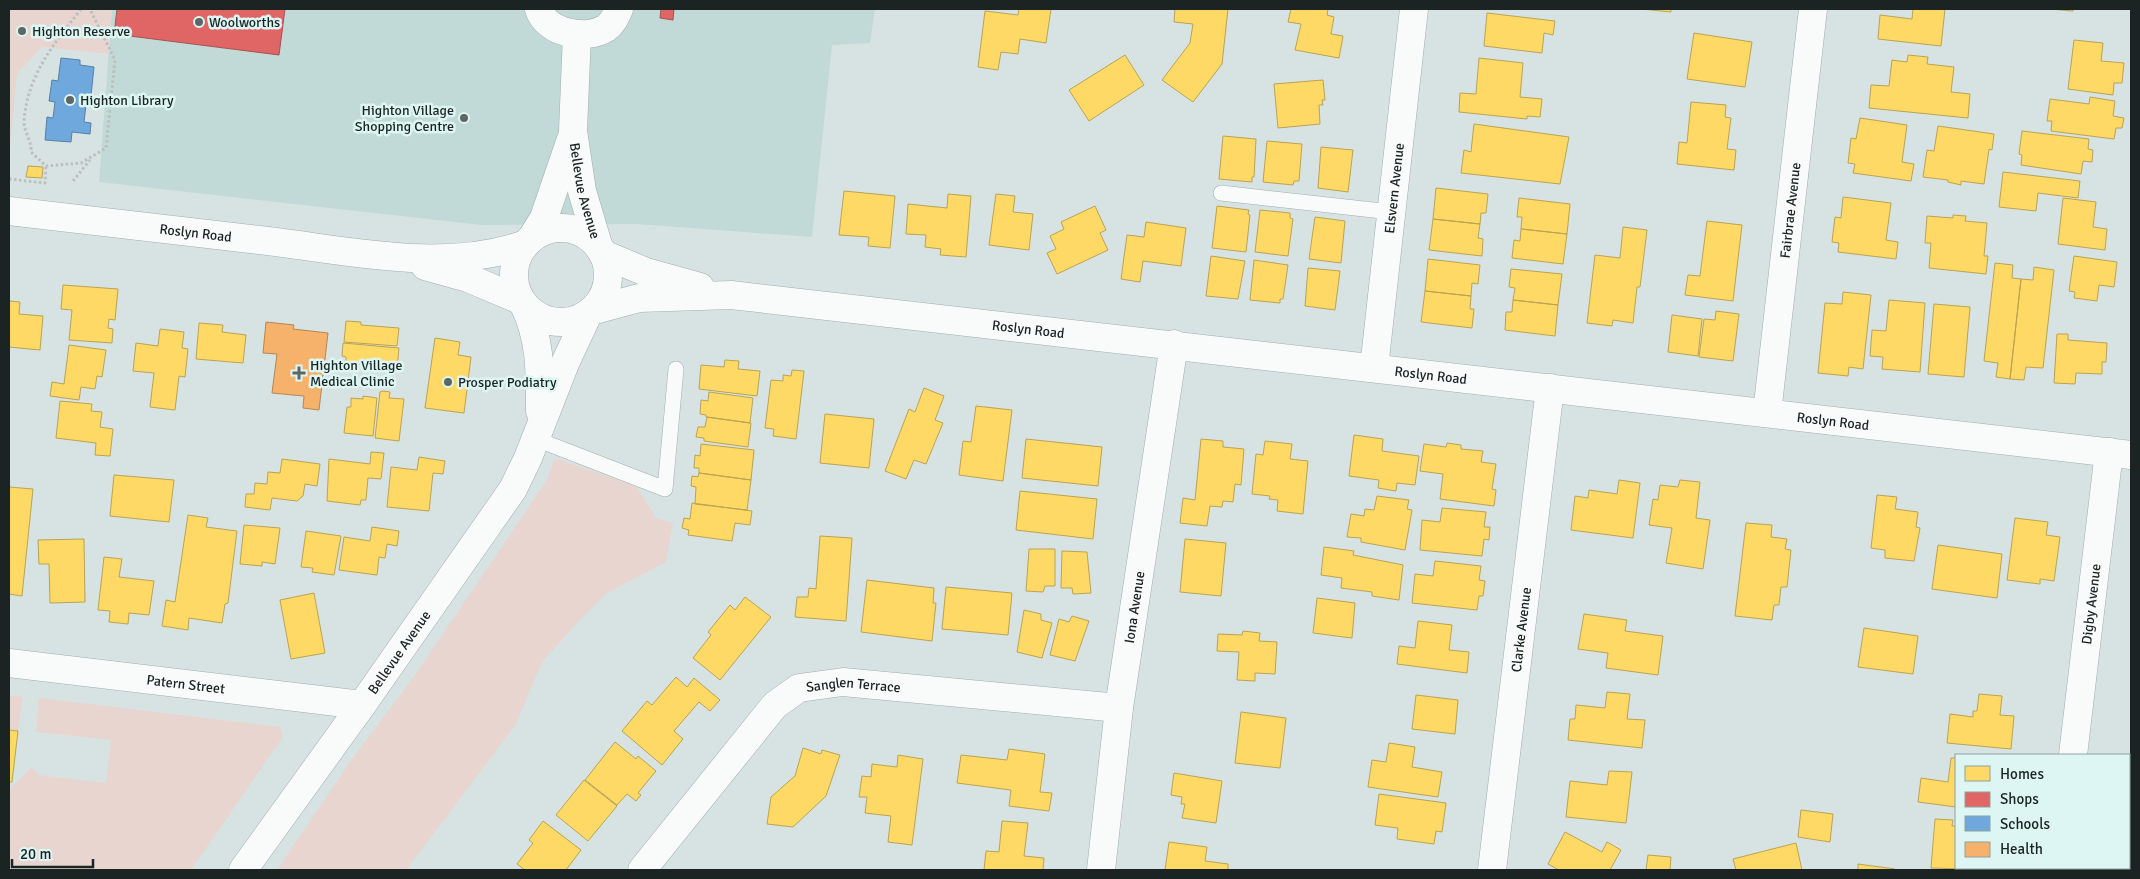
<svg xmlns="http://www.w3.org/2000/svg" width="2140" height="879" font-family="Signika,sans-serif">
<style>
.built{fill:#c2dad7}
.green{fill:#e8d5d0}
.homes{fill:#ffd966;stroke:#bba352}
.shops{fill:#e06666;stroke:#a55252}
.schools{fill:#6fa8dc;stroke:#5680a4}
.health{fill:#f6b26b;stroke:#b48755}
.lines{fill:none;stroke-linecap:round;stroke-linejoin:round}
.lane-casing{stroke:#a3adac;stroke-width:16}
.street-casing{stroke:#a3adac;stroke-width:29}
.secondary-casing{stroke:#a3adac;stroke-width:29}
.path{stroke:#bcc0bf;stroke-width:3;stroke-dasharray:2.5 2.5;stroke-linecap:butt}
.lane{stroke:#f9fbfb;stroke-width:15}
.street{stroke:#f9fbfb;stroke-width:28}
.secondary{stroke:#f9fbfb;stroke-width:28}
.poi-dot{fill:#5c6766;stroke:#ddf6f3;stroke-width:2}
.labels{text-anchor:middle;stroke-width:5;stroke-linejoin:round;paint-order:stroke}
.poi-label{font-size:14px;fill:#1b2423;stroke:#ddf6f3;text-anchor:start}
.street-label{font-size:14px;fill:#1b2423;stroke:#ddf6f3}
</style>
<rect width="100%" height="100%" fill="#d6e3e2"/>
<path class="built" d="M112,9H875L870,43L832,45L812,237L637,224L481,225L99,182Z"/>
<path class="green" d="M9,9H112L108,54L42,47L17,74L9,159Z
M554,460H560L636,486L656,518L673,523L666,562L607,593L579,621L542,662L515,726L407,869L277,870L350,762L413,678L547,480Z
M9,695L23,697L18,731L9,730Z
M39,698L280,727L283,737L191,870H68L9,865V790L32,766L38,775L106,783L111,740L36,732Z"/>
<path class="homes" d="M1019,9H1051L1046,43L1020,39L1018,54L1001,52L998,70L978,67L985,11L1018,15Z
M1175,9H1228L1222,64L1193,102L1162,80L1190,43L1193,24L1174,22Z
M1291,9H1328L1327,15L1334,17L1331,34L1343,36L1339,58L1295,50L1301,24L1288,22Z
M1641,9H1671V12Z
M1913,9H1945L1941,46L1878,39L1880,15L1912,19Z
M2049,9H2073V11Z
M1487,13L1555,21L1553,35L1544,33L1542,53L1484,46Z
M1694,33L1752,42L1745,87L1687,79Z
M2074,40L2103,43L2101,61L2124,63L2122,83H2114L2113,95L2068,89Z
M1125,55L1144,85L1089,121L1069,90Z
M1908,55L1928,57L1927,64L1954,67L1951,92L1970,94L1968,118L1869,108L1871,85L1889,86L1892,60L1907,62Z
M1479,58L1523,63L1520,97L1542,99L1540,117L1527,116V119L1459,112L1460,93L1476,94Z
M1323,80L1325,100H1322L1323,105H1319L1320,124L1278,128L1274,84Z
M2090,97L2115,101L2113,116L2124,118L2122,128H2116L2114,139L2051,131L2052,121H2047L2050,99L2089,104Z
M1691,102L1726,105L1725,117L1731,118L1727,149L1736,150L1734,170L1677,164L1679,142L1687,143Z
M1860,118L1907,125L1902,162L1914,164L1911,181L1853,173L1855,164L1848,163L1851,138L1856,139Z
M1474,124L1569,137L1560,184L1461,173L1464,150L1471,152Z
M1938,126L1994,134L1992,150L1989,149L1984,184L1961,181V185L1948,182V180L1923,177L1927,150L1934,151Z
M2022,131L2089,139L2088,149L2093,150L2092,162L2083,161L2081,174L2021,165L2022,155L2019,154Z
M1223,136L1256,139L1254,177H1252V182L1219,179Z
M1267,141L1302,144L1299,181H1294L1293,185L1263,182Z
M1321,147L1353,150L1348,192L1318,188Z
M28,166L43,167L42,178L26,177Z
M2003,172L2080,181L2078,198L2038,193L2036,211L1999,207Z
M1436,188L1488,194L1486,213H1481L1480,224L1433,219Z
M844,191L895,196L890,248L868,246L869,237L839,235Z
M948,194L971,196L966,257L940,255L941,249L925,247L926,235L906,234L908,204L947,208Z
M996,194L1015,196L1013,212L1033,214L1029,250L989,245Z
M1843,197L1891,203L1886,240L1898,242L1896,259L1838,252L1839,243L1832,242L1835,217L1841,218Z
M1519,198L1570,204L1567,234L1521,229L1522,217H1517Z
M2063,198L2096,202L2093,227L2107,229L2105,250L2058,244Z
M1095,206L1106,230L1100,233L1108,250L1057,274L1047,253L1056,249L1050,236L1064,229L1061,222Z
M1217,206L1249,210L1248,214L1250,215L1246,252L1212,248Z
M1260,210L1290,213V218L1293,219L1288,256L1255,252Z
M1953,215L1966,216L1965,221L1987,223L1984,256H1988L1986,274L1929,268L1931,243H1925L1927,216L1953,218Z
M1315,217L1345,221L1341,263L1309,259Z
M1433,219L1480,224L1478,238L1483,239L1482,256L1429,250Z
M1707,221L1742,225L1733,301L1685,295L1688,275L1700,276Z
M1146,222L1186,228L1181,266L1143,261L1140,282L1121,279L1127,235L1144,237Z
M1623,227L1647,230L1640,287H1637L1633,323L1613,320L1612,326L1587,323L1595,255L1620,258Z
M1521,229L1567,234L1563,264L1512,258L1514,240L1520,241Z
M1211,256L1245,261L1238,299L1206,296Z
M2074,256L2117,262L2114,287L2099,285L2097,301L2074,298L2075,292L2069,291Z
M1428,259L1480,265L1478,284L1472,283L1471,296L1425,291Z
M1254,260L1288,265L1283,299H1280V303L1250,300Z
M1995,263L2013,265L2012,278L2021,279L2010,379L1996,377L1998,363L1984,361Z
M2034,267L2054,270L2043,368L2026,367L2024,380L2010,379L2021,279L2033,280Z
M1308,268L1340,271L1335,310L1305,306Z
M1511,269L1562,274L1558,305L1513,300L1515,288L1509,287Z
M63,285L118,289L115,320L109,319L108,328L113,329L112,343L69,340L72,310L61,309Z
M1425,291L1471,296L1470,309H1474L1472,328L1421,322Z
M1843,292L1871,295L1863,369L1849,367L1848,376L1818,373L1825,303L1842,304Z
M1513,300L1558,305L1555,336L1505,330L1506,312H1512Z
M1889,300L1925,303L1920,372L1882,369L1883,357L1870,356L1872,330L1886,331Z
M9,301L20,302L19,314L43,316L40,350L9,347Z
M1934,304L1970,307L1964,377L1928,374Z
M1716,311L1739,314L1733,361L1699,357L1704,319L1715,320Z
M1672,315L1702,319L1698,356L1668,352Z
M346,321L361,322V325L399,328L397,346L344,342Z
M199,323L223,325L222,332L246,335L243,363L196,359Z
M160,329L184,332L182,348L188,349L185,377L179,376L175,410L150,407L154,373L133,371L136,343L158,346Z
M2057,334H2068V340L2107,343L2106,362H2102V374L2076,373L2075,384L2054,383Z
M435,338L460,342L458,355L471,357L464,413L425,408Z
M343,343L399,348L397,369L346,363V357L342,356Z
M69,345L106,350L102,377L97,376L95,389L81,387L79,400L50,396L52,382L64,384Z
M725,360L739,361L738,369L760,371L757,396L699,389L701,365L724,367Z
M792,370L804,371L796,439L773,436L774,429L765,428L771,380L783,381V375L791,376Z
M924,388L944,396L935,420L943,423L926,464L914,460L906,479L885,471L909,409L915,412Z
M383,391L390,392L389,398L404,399L399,441L375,438L380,392Z
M709,392L753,398L750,423L706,417V415L700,414L701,400L708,401Z
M363,396L377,398L373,436L344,433L347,407H351V398L363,399Z
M60,401L92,404L91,411L102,412L100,427L113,429L110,456L95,455L96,443L56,438Z
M976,406L1012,410L1003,481L959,475L963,441L971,442Z
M825,414L874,419L869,468L820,463Z
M707,417L751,423L748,447L704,441V438L696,437L698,427H705Z
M1354,435L1383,439L1382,451L1419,456L1415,485L1397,483L1396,491L1378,488L1379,480L1349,476Z
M1026,439L1102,447L1098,486L1022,478Z
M1201,439L1223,441V447L1244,449L1241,485L1235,484L1233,502L1223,501L1222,507L1210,506L1207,526L1180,523L1183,498L1195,500Z
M1265,441L1292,444L1290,459L1308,461L1303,514L1277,511L1278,500L1269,499L1270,496L1252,494L1256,454L1263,455Z
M1447,443L1461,445V449L1483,451L1481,462L1496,464L1492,489L1496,490L1494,506L1440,499L1443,474L1420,471L1424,444L1446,447Z
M701,444L754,450L751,480L699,473V468H694L695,455L700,456Z
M371,452L384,453L381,479L368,478L366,500H361L360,505L327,501L329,459L370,464Z
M419,457L445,461L443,474L433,473L429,511L387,507L391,467L417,470Z
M282,459L320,464L317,486L305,484L303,496L297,501L272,498L270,510L245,507L246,494H254L255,483L267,484L268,472L280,473Z
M699,473L751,480L747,510L695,504L696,487L691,486L692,476L698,477Z
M114,475L174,480L169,522L110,516Z
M1619,480L1640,483L1633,538L1571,530L1575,496L1588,498L1589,490L1617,494Z
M1680,480L1700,482L1696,518L1710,520L1703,569L1666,563L1672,528L1649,525L1653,499L1658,500L1660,485L1678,487Z
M9,487L33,489L22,596L9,594Z
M1020,491L1097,499L1093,539L1016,530Z
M1877,495L1897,497L1895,509L1918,512L1916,527L1920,528L1914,561L1885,558V550L1871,548Z
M1377,496L1409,500L1407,509L1412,510L1405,550L1361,542V538L1347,537L1351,514L1364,516L1365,509L1374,510Z
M692,503L752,511L750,525L735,523L732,541L688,535L689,530L682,528L684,518L690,519Z
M1442,508L1486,512L1484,527H1490L1489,540L1484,539L1482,556L1420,550L1422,520L1440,522Z
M188,515L208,518L206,527L237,531L228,603L225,604L222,623L189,618L188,630L162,626L166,600L175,602Z
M2015,518L2048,522L2046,535L2060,537L2054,581L2040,579V584L2007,580Z
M1746,523L1772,525L1771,537L1787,539L1785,549L1791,550L1787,587H1781L1779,605H1774L1772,620L1735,616Z
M244,525L280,528L275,564L262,562V566L240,564Z
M372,527L399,531L397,546L387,544L385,558L379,557L377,575L339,570L344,537L370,541Z
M306,531L341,536L334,575L312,572L313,568L301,567Z
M820,536L852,538L846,621L795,617L797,597H808L809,588L816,589Z
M84,539L85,602L50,603L49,564H39L38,540Z
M1185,539L1226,543L1221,596L1180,592Z
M1938,545L2002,554L1997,598L1932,589Z
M1324,547L1354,551L1353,555L1403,565L1399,600L1372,596V592L1341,588L1342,578L1321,575Z
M1029,549H1055V586H1045L1043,592L1026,591Z
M1062,551L1087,552L1091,593L1073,594L1072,588H1061Z
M104,557L122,559L119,577L154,581L149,615L129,613L128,624L109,622L110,611L98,610Z
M1435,561L1481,566L1479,580L1485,581L1483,596H1479L1477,610L1412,603L1415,574L1433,576Z
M867,580L934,588L933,603H936L932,641L861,632Z
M946,587L1012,593L1008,635L942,629Z
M314,593L325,653L291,659L280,600Z
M745,597L771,617L720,680L693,658L711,635L708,632L730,605L735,610Z
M1317,598L1355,603L1352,638L1313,633Z
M1024,610L1041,614V620L1052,623L1042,658L1017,652Z
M1584,614L1627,620L1625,631L1663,636L1658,675L1606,668L1608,653L1578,649Z
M1072,616L1089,621L1075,661L1050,655L1059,619L1069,622Z
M1418,621L1452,625L1449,650L1469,652L1467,673L1397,664L1399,646L1415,648Z
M1864,628L1918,636L1913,674L1858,667Z
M1243,631L1260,633L1259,641L1277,642L1275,674L1255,673V681L1237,680L1239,652L1217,651L1218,634L1242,635Z
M676,677L687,687L694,678L720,700L710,711L699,702L674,731L683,739L662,765L622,731L647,701L652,705Z
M1607,692L1630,694L1627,719L1645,720L1642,748L1568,740L1570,719H1575L1576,705L1605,708Z
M1979,694L2002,696L2000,715L2014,716L2011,749L1947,743L1950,714L1973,717V711H1977Z
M1416,695L1458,700L1455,734L1412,729Z
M1241,712L1286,718L1280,768L1235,763Z
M9,730L18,731L12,782H9Z
M615,742L636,759L638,756L656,771L638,793L641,795L636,801L627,794L617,805L585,780Z
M1389,743L1415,747L1412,767L1442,772L1438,797L1368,787L1372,760L1386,762Z
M803,748L821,754L822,750L840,755L826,796L793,827L767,824L771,797L795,776Z
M1009,749L1045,754L1040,792L1052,793L1049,811L1009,806L1011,790L957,783L961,755L1007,760Z
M898,755L923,759L912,845L888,842L891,816L865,813L867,797H859L862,776L871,777L872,764L897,767Z
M1951,758H1956V807L1918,802L1921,778L1948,782Z
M1609,771L1632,772L1626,823L1566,817L1570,781L1607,785Z
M1174,773L1222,781L1216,823L1182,818L1185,804H1181L1182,797L1171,795Z
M584,780L617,806L588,841L556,815Z
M2129,787H2131V803H2129Z
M1379,794L1446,803L1442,832L1436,831L1434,844L1397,839L1398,828L1375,825Z
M1801,810L1833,814L1830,842L1798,837Z
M1935,819L1953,820L1952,826H1956V868H1995L1994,870L1931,868Z
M543,821L581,850L566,870H525L517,864L533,843L529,840Z
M1002,821L1028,823L1024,856L1044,858L1043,870H984L986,851L999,852Z
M1565,832L1602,852L1607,842L1621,850L1610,870H1559L1548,864Z
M2129,834H2131V870H2121L2120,868H2129Z
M1169,842L1207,847L1205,861L1228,864V870H1165Z
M1796,843L1802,870H1736L1733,859Z
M1648,855L1671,857L1670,870H1646Z
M1858,864L1895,869V870H1858Z"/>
<path class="shops" d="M117,9H285L279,55L114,34Z
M661,9H674L673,20L660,18Z"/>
<path class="schools" d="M61,58L80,60V65L94,67L90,105H86L84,122L91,123L90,134L72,132L71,142L45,140L47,117L53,118L55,102L49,101L52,80L58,81Z"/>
<path class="health" d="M266,322L294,325L293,329L328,333L319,410L303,408L304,396L272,393L277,354L263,353Z"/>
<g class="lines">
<g class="lane-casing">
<path id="lane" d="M1221,193L1391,212
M536,439L665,489L676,369"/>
</g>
<g class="street-casing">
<g id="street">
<path id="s1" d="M1374,368L1414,9"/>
<path id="s2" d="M1767,413L1813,9"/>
<path id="s3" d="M9,663L362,705"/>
<path id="s4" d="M2073,755L2109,452"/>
<path id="s5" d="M642,870L775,705L799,688L843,682L1119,708"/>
<path id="s6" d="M1101,870L1119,708L1174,344"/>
<path id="s7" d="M1492,870L1550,388"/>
<path d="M2059,870V868"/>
</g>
</g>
<g class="secondary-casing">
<g id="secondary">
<path d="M539,9C546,33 586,41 606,28C613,23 616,16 619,9"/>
<path id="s8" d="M577,34L573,131L582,191L599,248"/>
<path id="s9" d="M9,211C95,221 181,231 268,241C351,251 444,273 526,244"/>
<circle cx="561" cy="275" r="47"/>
<path d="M531,239L544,218L571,139"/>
<path d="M603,254L646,272L700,287"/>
<path d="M425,266L468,278L520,300"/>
<path d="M524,305C541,340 540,373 540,411"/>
<path id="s10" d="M591,311L639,298L731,295L2131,455"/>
<path id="s11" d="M243,870L362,705L513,489L528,458L566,361L588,314"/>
</g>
</g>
<path class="path" d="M81,9C54,44 27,75 24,122C24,132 32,141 31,152L46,166L81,163L106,148L115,60L90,9
M9,179L45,183L46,166
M73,181L90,160"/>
<use href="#lane" class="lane"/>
<use href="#street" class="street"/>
<use href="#secondary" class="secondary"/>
</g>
<g class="poi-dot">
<circle cx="199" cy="22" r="5"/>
<circle cx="22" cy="31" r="5"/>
<circle cx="70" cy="100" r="5"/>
<circle cx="464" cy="118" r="5"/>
<path d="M296.5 365.5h5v5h5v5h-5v5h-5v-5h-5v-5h5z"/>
<circle cx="448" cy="382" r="5"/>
</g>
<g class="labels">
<g class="poi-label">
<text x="209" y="27">Woolworths</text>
<text x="32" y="36">Highton Reserve</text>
<text x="80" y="105">Highton Library</text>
<text x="454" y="115" text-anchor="end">Highton Village<tspan x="454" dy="16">Shopping Centre</tspan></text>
<text x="310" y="370">Highton Village<tspan x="310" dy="16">Medical Clinic</tspan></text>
<text x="458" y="387">Prosper Podiatry</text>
</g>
<g class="street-label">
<text dy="5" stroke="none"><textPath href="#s1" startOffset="181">Elsvern Avenue</textPath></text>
<text dy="5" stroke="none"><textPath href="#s8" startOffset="158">Bellevue Avenue</textPath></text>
<text dy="5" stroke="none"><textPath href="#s2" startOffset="204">Fairbrae Avenue</textPath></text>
<text dy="5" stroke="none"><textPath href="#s9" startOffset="188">Roslyn Road</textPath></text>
<text dy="5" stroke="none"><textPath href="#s10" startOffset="441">Roslyn Road</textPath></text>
<text dy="5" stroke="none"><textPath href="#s10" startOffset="846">Roslyn Road</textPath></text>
<text dy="5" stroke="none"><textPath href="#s10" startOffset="1251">Roslyn Road</textPath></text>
<text dy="5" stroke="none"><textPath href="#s4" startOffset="152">Digby Avenue</textPath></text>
<text dy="5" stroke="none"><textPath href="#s6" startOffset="265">Iona Avenue</textPath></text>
<text dy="5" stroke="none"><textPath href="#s7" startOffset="242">Clarke Avenue</textPath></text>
<text dy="5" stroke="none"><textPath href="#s11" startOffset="268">Bellevue Avenue</textPath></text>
<text dy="5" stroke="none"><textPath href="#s3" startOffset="178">Patern Street</textPath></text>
<text dy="5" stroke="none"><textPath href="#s5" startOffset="296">Sanglen Terrace</textPath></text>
</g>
</g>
<rect width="2140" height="879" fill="none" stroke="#1b2423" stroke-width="20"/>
<rect x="1955" y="754" width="175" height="115" fill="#ddf6f3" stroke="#8fa2a0"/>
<rect x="1965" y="766" width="25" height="15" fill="#ffd966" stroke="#8fa2a0"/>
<text x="2000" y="779" font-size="15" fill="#1b2423">Homes</text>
<rect x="1965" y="792" width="25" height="15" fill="#e06666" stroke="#8fa2a0"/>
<text x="2000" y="804" font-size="15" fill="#1b2423">Shops</text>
<rect x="1965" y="816" width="25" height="15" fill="#6fa8dc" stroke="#8fa2a0"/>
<text x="2000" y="829" font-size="15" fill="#1b2423">Schools</text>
<rect x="1965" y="842" width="25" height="15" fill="#f6b26b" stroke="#8fa2a0"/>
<text x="2000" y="854" font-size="15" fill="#1b2423">Health</text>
<path d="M12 859v8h81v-8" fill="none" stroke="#1b2423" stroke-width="2.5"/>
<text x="20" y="859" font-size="15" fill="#1b2423" stroke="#ddf6f3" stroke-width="4" paint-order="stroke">20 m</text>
</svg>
